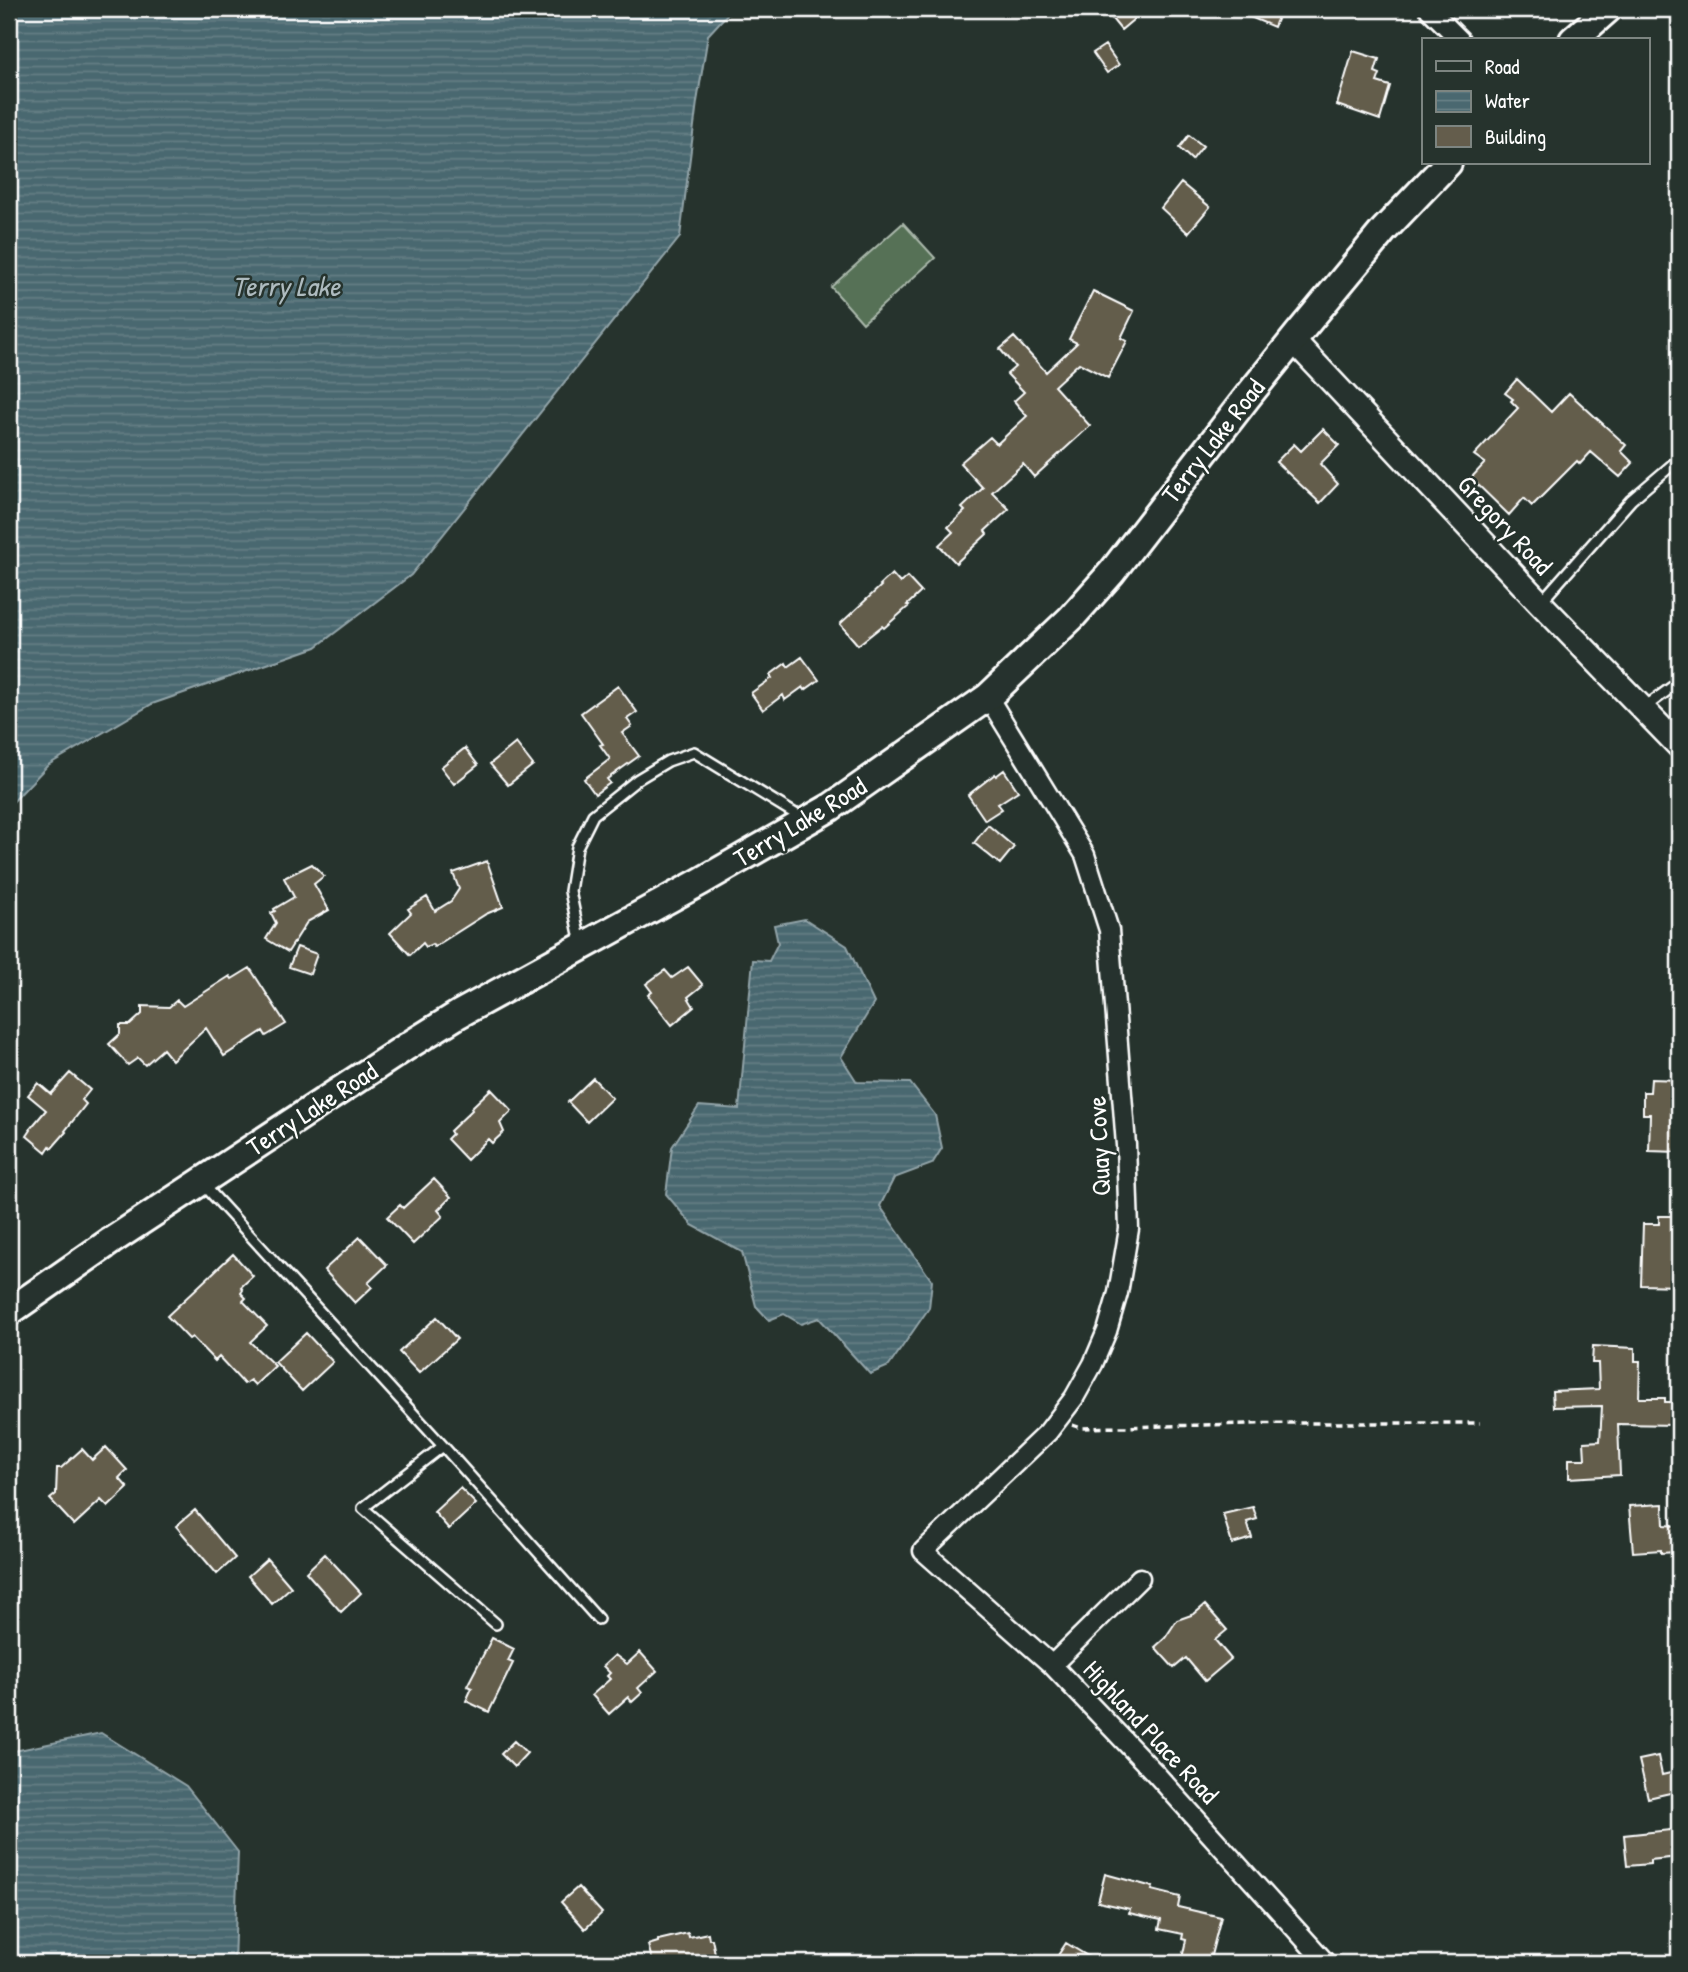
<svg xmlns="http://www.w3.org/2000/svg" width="1688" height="1972" font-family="'Patrick Hand',sans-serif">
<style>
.pitch{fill:#567157;stroke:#aab8ab;stroke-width:2}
.water{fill:url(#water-rules);stroke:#92a4a9;stroke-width:2}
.building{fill:#645d4c;stroke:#fff;stroke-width:2}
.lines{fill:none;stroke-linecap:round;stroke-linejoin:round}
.service-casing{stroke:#fff;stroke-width:14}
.minor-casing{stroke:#fff;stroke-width:23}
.tertiary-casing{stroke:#fff;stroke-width:28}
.secondary-casing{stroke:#fff;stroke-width:32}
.path{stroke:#fff;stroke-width:3.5;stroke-dasharray:7 5;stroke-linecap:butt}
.service{stroke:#26332d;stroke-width:9}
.minor{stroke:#26332d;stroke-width:18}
.tertiary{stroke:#26332d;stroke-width:23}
.secondary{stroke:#26332d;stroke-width:26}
.labels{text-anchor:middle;stroke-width:5;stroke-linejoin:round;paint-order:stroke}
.street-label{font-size:26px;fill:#fff;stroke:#26332d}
.water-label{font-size:28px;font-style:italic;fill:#aebbbf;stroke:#26332d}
</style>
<defs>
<pattern id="water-rules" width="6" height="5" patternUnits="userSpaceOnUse" patternTransform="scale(1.75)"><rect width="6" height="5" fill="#4a6870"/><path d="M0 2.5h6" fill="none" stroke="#657f85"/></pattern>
</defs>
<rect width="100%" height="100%" fill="#26332d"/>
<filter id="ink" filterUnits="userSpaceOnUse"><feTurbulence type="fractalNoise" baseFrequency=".0143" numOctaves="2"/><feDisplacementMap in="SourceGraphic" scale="14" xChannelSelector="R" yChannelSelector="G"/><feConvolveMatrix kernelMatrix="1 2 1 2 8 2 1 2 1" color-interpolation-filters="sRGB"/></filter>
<g filter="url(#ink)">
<path class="pitch" d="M903,223L935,258L863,323L831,287Z"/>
<path class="water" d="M9,9H732L708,35L697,102L680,237L411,575L316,647L152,704L48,765L9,806Z
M805,919L847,946L874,1003L841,1057L857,1082L910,1083L935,1115L942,1148L932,1164L894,1178L880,1206L932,1281L929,1308L889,1366L870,1374L819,1318L801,1324L784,1314L769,1320L756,1306L742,1252L692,1225L666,1194L672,1147L699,1106L739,1109L753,960L769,961L778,943L774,925Z
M101,1733L186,1786L238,1852L234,1963H9V1752Z"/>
<path class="building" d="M1104,9H1146L1121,30Z
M1231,9H1281L1274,27Z
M1105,45L1119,65L1107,73L1093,53Z
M1353,51L1379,59L1375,72L1380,74L1377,82L1390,86L1380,120L1337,105Z
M1189,135L1203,146L1192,160L1179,148Z
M1181,183L1210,207L1188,233L1161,208Z
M1093,291L1134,311L1121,338L1127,341L1108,378L1079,363L1054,386L1090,426L1034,477L1023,464L992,492L1009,509L985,531L987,534L956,563L939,545L953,532L948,527L965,511L962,508L983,488L960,463L990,437L997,444L1027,416L1014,401L1024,392L1007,374L1015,367L1000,349L1014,337L1046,372L1077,343L1069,339Z
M1517,379L1551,412L1569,393L1626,445L1621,451L1633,463L1620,477L1591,452L1580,464L1577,461L1532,506L1524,498L1509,515L1471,478L1485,463L1474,455L1518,408L1511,401L1513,399L1505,393Z
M1323,429L1339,445L1320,464L1338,484L1320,503L1276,462L1294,444L1301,451Z
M892,574L900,583L907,577L921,592L907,605L909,606L884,628L882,626L858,645L840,624L881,586L880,585Z
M802,657L819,680L805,690L803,687L785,700L783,695L763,710L751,693L772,678L770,675L786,663L788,667Z
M618,686L637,712L627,719L632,726L622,733L639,756L607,779L610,783L595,794L584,779L610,759L600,745L603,744L581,713Z
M516,743L533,765L508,785L490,764Z
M465,748L478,765L454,784L441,767Z
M1004,770L1018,791L998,804L1002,809L985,820L968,795L995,774L996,776Z
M988,825L1014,847L1000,864L974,843Z
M487,861L503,907L486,914L434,947L432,944L426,947L423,943L410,955L390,933L411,913L408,909L427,897L435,911L451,901L459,889L453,873Z
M312,864L324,876L314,884L329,910L307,922L288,952L266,939L276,923L271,913L275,911L274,909L294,897L284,878Z
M297,947L317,954L310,974L289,967Z
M688,967L703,985L688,997L694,1007L672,1025L648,995L652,992L646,984L665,970L672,978Z
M250,968L286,1024L266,1036L263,1031L224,1056L206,1028L172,1060L163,1049L145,1065L138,1058L128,1065L109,1044L120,1034V1025H130L142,1014V1006L169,1007L177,1000L183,1006L230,976L232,979Z
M70,1073L90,1090L82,1100L86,1104L65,1131L66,1132L52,1148L50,1146L46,1152L27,1136L31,1130L30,1129L46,1110L28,1095L38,1083L51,1094Z
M593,1078L612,1098L587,1122L568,1102Z
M1651,1079L1679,1080V1152L1649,1151L1650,1114H1643V1092H1650Z
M491,1089L512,1111L500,1123L504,1132L492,1143L488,1139L467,1160L447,1139L452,1134L450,1131L472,1110L471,1108Z
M434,1179L451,1197L438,1210L443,1216L413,1244L387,1217L400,1205L403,1208Z
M1659,1216H1679V1286L1641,1285L1643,1224H1659Z
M360,1237L387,1265L368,1283L372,1287L355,1303L324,1270Z
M233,1254L253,1276L241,1287L243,1290L241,1293L246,1298L243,1301L267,1326L250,1342L275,1366L255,1385L250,1380L244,1384L219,1357L215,1361L192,1337L189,1339L167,1316Z
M437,1317L457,1339L419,1373L399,1352Z
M306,1333L333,1362L302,1391L275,1362Z
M1593,1346L1635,1348V1361H1640L1639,1398H1665V1402H1676V1425L1618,1424L1620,1475L1569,1478V1459H1585L1584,1442L1600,1441L1602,1406L1553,1407L1552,1391L1599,1389L1598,1363H1592Z
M106,1447L127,1470L119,1478L128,1488L108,1507L101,1500L74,1525L50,1499L56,1494L57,1468H61L82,1449L92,1460Z
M460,1488L476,1504L449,1529L434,1512Z
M1663,1504L1664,1525L1679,1526V1550H1676V1552L1661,1553V1550L1633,1552L1629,1506Z
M1253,1507L1257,1519L1247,1522L1252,1538L1232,1544L1223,1514Z
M195,1510L235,1558L217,1574L176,1526Z
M325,1554L361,1593L341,1612L306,1572Z
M267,1559L291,1587L272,1604L248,1576Z
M1205,1605L1227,1630L1215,1640L1231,1659L1205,1681L1186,1658L1174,1668L1155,1647L1165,1638L1177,1620L1194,1614Z
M492,1638L514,1649L508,1661L513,1663L489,1712L466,1701L472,1688L467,1686Z
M640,1652L657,1671L638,1688L642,1693L632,1702L628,1697L609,1714L592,1695L610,1679L607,1676L610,1673L603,1666L615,1655L627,1664Z
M514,1741L527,1753L514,1767L501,1754Z
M1658,1756L1662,1775L1675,1772L1679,1791L1648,1798L1639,1760Z
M1679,1829V1857L1650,1860V1864L1627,1866L1624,1835Z
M1105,1874L1153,1887L1152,1890L1180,1897L1178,1907L1221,1917L1209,1963L1182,1958L1186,1940L1182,1939L1183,1934L1159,1929L1161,1920L1129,1913L1130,1909L1098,1902Z
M578,1887L602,1913L585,1929L561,1902Z
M688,1933L689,1937L708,1933L709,1939H712L717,1963H653L648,1945L658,1942V1940Z
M1066,1943L1099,1963H1053Z"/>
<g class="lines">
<g class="service-casing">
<path id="service" d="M1541,602L1631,500L1679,459
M1645,707L1679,682
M581,944L570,891L577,847L593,815L638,779L668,761L694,752L802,818
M202,1183L443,1446L598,1619
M443,1446L363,1508L496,1624"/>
</g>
<g class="minor-casing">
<path id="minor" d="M1429,9L1460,40
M988,697L1085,855L1109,930L1126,1145L1129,1229L1118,1293L1107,1331L1093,1364L1074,1398L1048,1432L923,1551L1052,1665L1155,1773L1326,1963
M1052,1665L1140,1578"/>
</g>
<g class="tertiary-casing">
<path id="tertiary" d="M1293,340L1540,603L1679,746"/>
</g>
<g class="secondary-casing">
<path id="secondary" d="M1573,40L1608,9
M9,1312L111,1241L406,1047L459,1014L700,882L831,807L988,697L1071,618L1112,572L1248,396L1298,334L1384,230L1448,163"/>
</g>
<path class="path" d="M1072,1425L1081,1428L1288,1423H1480"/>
<use href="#service" class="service"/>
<use href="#minor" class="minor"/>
<use href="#tertiary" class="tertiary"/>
<use href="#secondary" class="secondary"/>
</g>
</g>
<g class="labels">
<g class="street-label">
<text transform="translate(1213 441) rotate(-52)" y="9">Terry Lake Road</text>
<text transform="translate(1505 525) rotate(47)" y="9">Gregory Road</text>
<text transform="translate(800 822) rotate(-31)" y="9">Terry Lake Road</text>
<text transform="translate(312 1109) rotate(-33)" y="9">Terry Lake Road</text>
<text transform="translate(1099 1146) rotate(-93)" y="9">Quay Cove</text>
<text transform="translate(1151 1732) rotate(47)" y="9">Highland Place Road</text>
</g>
<g class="water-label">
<text x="286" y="296">Terry Lake</text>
</g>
</g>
<rect width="1688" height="1972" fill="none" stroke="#26332d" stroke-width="35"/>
<rect x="18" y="18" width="1653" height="1937" fill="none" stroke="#fff" stroke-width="2.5" filter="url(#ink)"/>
<rect x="1422" y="38" width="228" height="126" fill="#26332d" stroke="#7d8581" stroke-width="2"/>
<rect x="1436" y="61" width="35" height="10" fill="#26332d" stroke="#7d8581" stroke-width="2"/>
<text x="1485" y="74" font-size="21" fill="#ffffff">Road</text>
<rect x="1436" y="91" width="35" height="21" fill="url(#water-rules)" stroke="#7d8581" stroke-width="2"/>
<text x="1485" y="108" font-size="21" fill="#ffffff">Water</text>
<rect x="1436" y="126" width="35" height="21" fill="#645d4c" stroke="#7d8581" stroke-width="2"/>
<text x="1485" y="144" font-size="21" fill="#ffffff">Building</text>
</svg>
